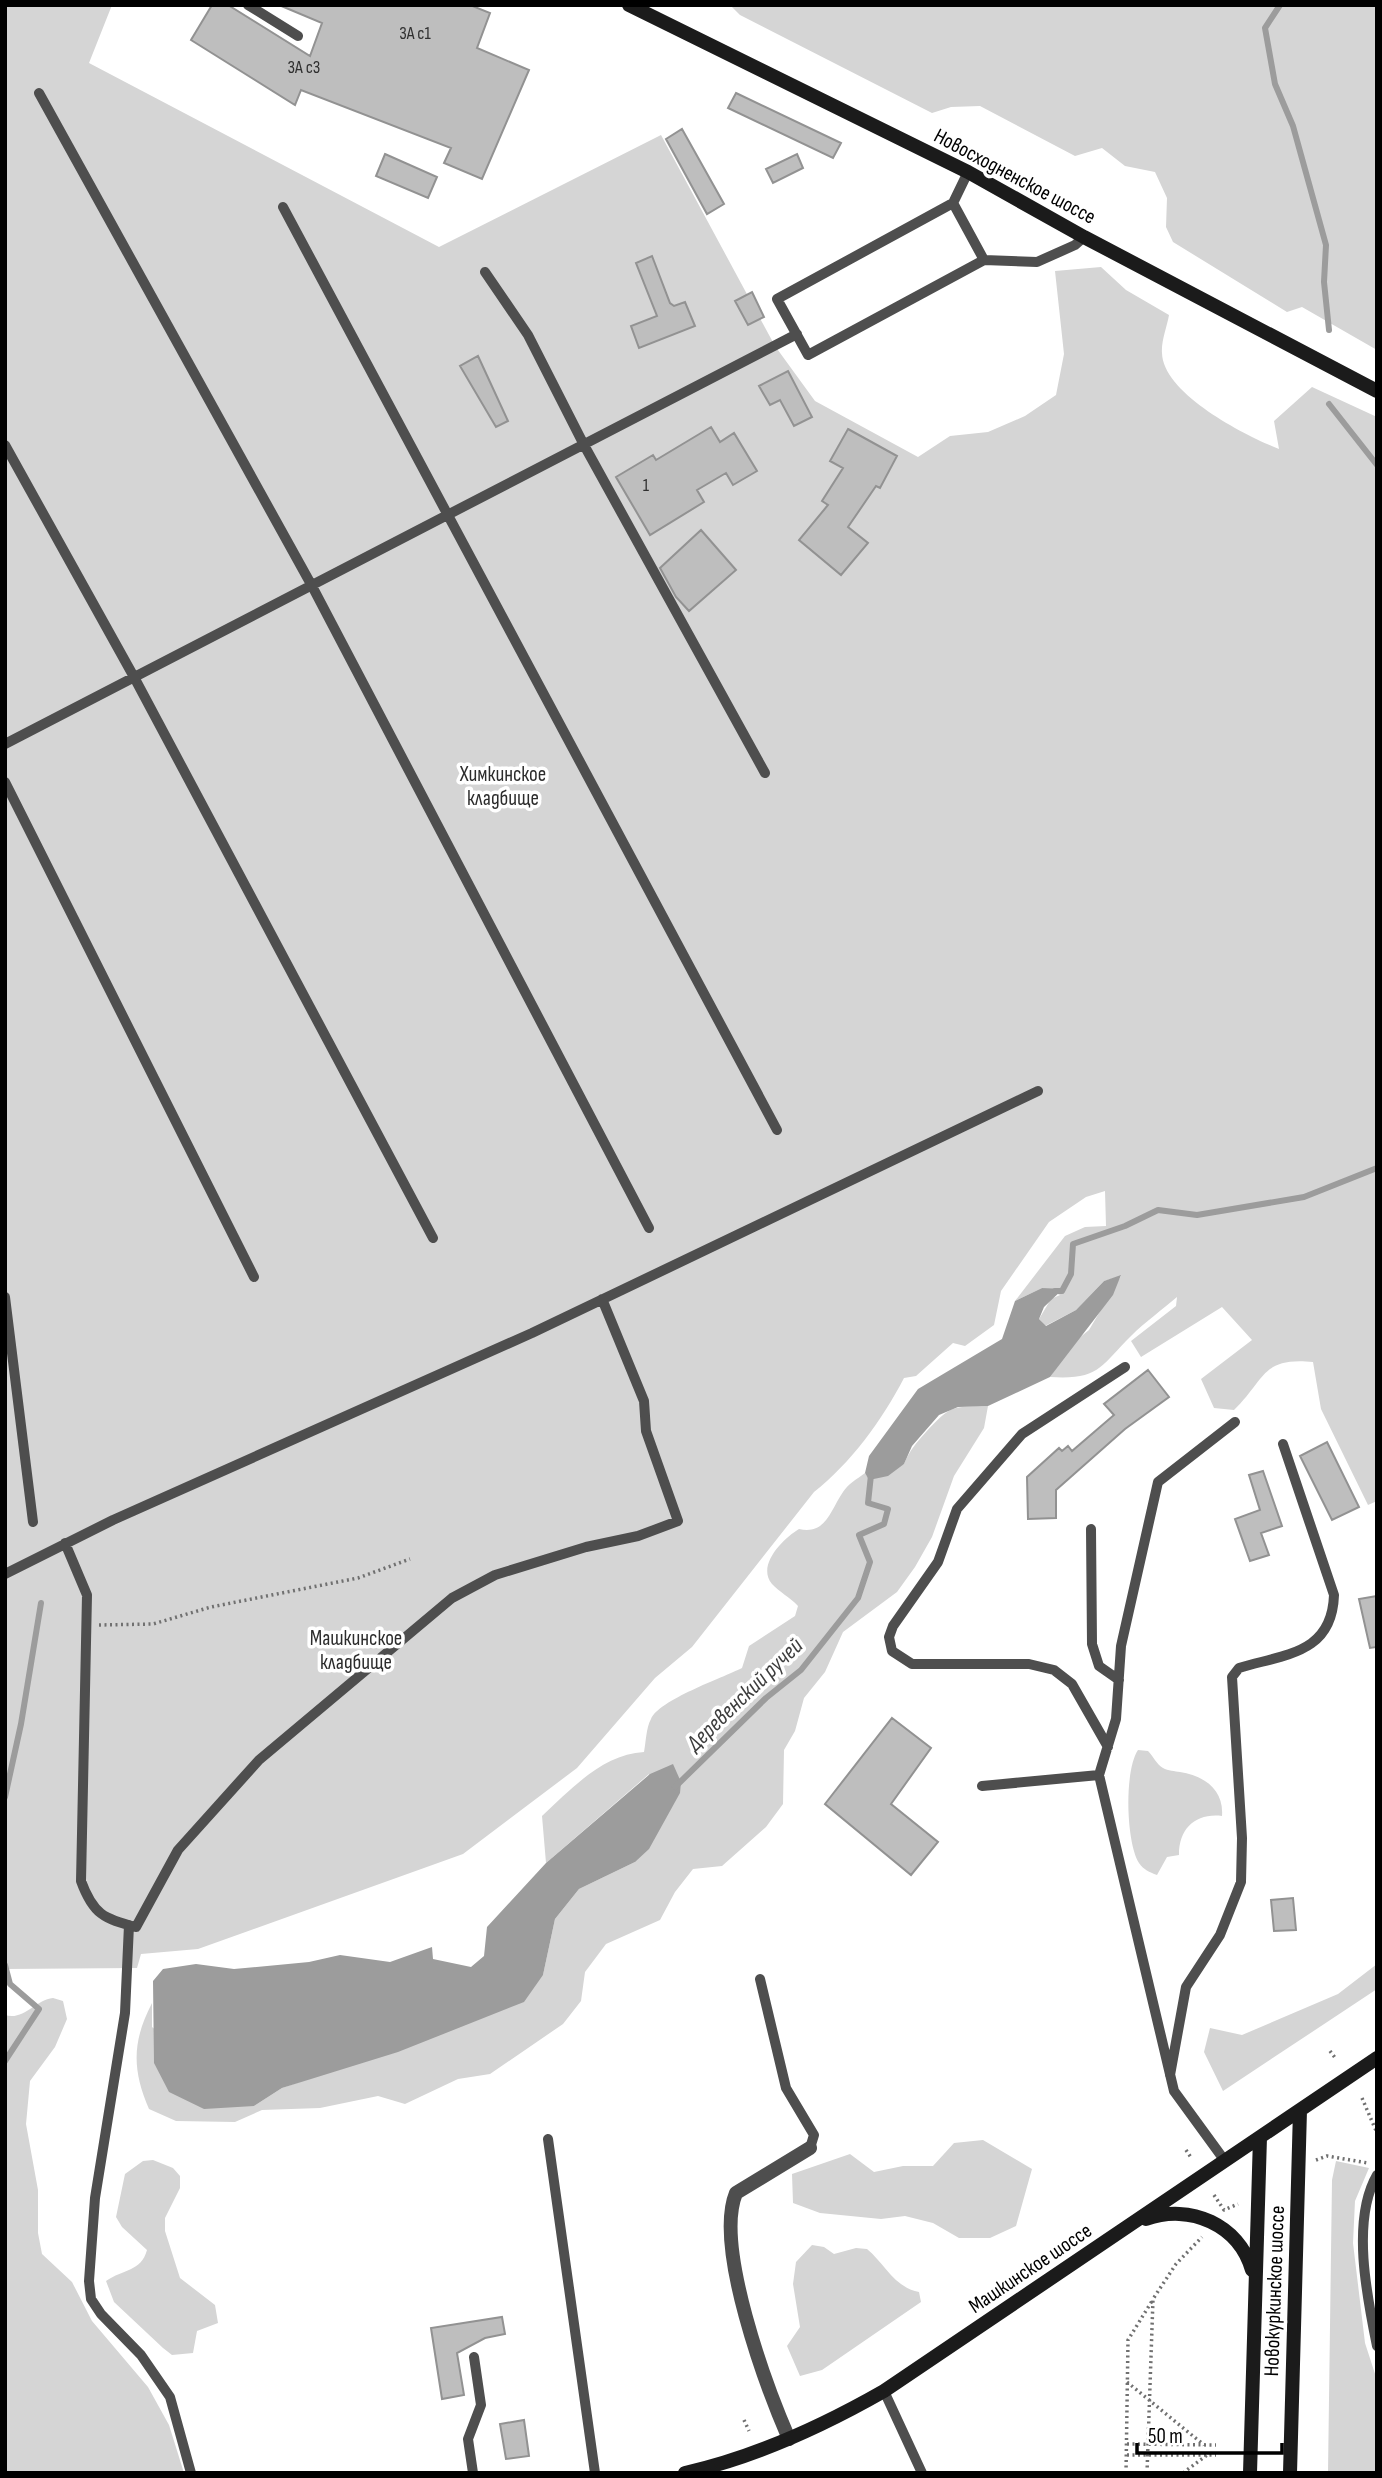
<svg xmlns="http://www.w3.org/2000/svg" width="1382" height="2478" font-family="'Sofia Sans Condensed',sans-serif">
<style>
.green{fill:#d5d5d5}
.water{fill:#9c9c9c}
.lines{fill:none;stroke-linecap:round;stroke-linejoin:round}
.stream{stroke:#9c9c9c;stroke-width:6}
.building{fill:#bebebe;stroke:#929292;stroke-width:2}
.path{stroke:#707070;stroke-width:3.5;stroke-dasharray:2 3.5;stroke-linecap:butt}
.service{stroke:#4e4e4e;stroke-width:10}
.minor{stroke:#4e4e4e;stroke-width:14}
.secondary{stroke:#1b1b1b;stroke-width:14}
.labels{text-anchor:middle;stroke-width:7;stroke-linejoin:round;paint-order:stroke}
.number-label{font-size:18px;fill:#303030}
.street-label{font-size:21px;fill:#000;stroke:#fff}
.park-label{font-size:21px;fill:#2c2c2c;stroke:#fff}
.water-label{font-size:23px;font-style:italic;fill:#3d3d3d;stroke:#fff}
</style>
<rect width="100%" height="100%" fill="#fff"/>
<path class="green" d="M5,5H112L89,63L439,247L661,135L775,346L815,401L918,457L950,436L988,432L1025,416L1056,395L1064,354L1055,271L1101,267L1126,290L1169,315C1167,327 1161,341 1162,353C1163,394 1246,436 1279,449L1274,421L1312,387L1377,417V1501L1368,1505L1321,1409L1313,1362C1261,1357 1266,1379 1234,1410L1214,1408L1201,1379L1252,1340L1222,1307L1141,1357L1131,1341L1176,1306L1177,1297C1162,1310 1145,1322 1131,1336C1100,1367 1099,1380 1050,1377L1073,1343L1089,1330L1121,1276L1104,1281L1076,1310L1045,1326L1039,1319L1051,1299L1060,1295L1042,1288L1015,1301L1065,1236L1085,1227L1106,1226L1105,1191L1086,1197L1049,1222L1001,1291L994,1325L965,1346L953,1343L916,1376L904,1378C882,1420 851,1463 814,1492L692,1647L655,1678L577,1768L463,1854L198,1949L141,1954L137,1968L5,1969Z
M730,5H1377V350L1302,307L1287,312L1173,242L1166,227L1167,198L1155,172L1125,166L1102,148L1075,156L980,106L951,107L932,113L740,15Z
M988,1406L984,1428L954,1476L932,1537L915,1567L897,1592L843,1632L825,1672L804,1698L795,1731L784,1750L783,1804L766,1827L722,1866L693,1869L675,1892L660,1920L606,1944L585,1972L581,2001L563,2024L490,2074L458,2079L405,2104L378,2096L320,2108L262,2110L235,2122L176,2121L149,2109C132,2069 132,2042 152,2003V2027L254,2106L282,2088L323,2074L543,1975L555,1919L579,1889L635,1862L649,1774L546,1863L542,1816C571,1789 603,1754 644,1752C646,1742 646,1728 651,1719C659,1700 722,1678 742,1668L749,1646L795,1616L798,1606C790,1597 779,1592 772,1584C756,1565 784,1538 799,1529C826,1535 830,1511 843,1492C848,1484 857,1479 865,1473L869,1479L904,1464C910,1450 916,1443 926,1432C951,1405 951,1407 988,1406Z
M1138,1750L1148,1751C1153,1756 1157,1765 1163,1768C1168,1771 1175,1771 1180,1772C1205,1776 1224,1790 1222,1816C1196,1813 1179,1828 1179,1855L1167,1857L1157,1875C1149,1872 1144,1870 1139,1863C1126,1842 1124,1771 1138,1750Z
M1377,1964V1989L1223,2091L1204,2052L1210,2028L1242,2035L1338,1994Z
M53,1998L63,2001L67,2019L55,2047L30,2081L26,2124L38,2190V2233L42,2254L72,2282L92,2321L148,2387L169,2425L184,2473H5V2015C24,2021 35,2000 53,1998Z
M983,2140L1032,2169L1016,2226L990,2238H959L933,2223L905,2216L881,2219L820,2213L793,2203L792,2174L850,2154L874,2172L903,2166H933L954,2143Z
M153,2160L173,2168L180,2176V2188L165,2218V2231L180,2278L215,2305L218,2323L197,2331L193,2353L172,2355L163,2348L114,2302L106,2281C123,2269 141,2272 147,2250L122,2227L116,2217L125,2174L143,2161Z
M1336,2161L1369,2168L1355,2201L1353,2243L1365,2343L1377,2380V2473H1328L1332,2180Z
M812,2245L824,2247L834,2254L856,2248L867,2249C884,2263 895,2288 919,2292L921,2302L822,2370L800,2376L787,2346L800,2327L793,2284L796,2262Z"/>
<path class="water" d="M1121,1275L1113,1295L1050,1377L988,1406L958,1407L939,1415L912,1446L904,1464L888,1476L869,1480L865,1473L869,1456L918,1389L1002,1339L1015,1301L1042,1288L1063,1289L1044,1307L1039,1319L1046,1326L1076,1310L1104,1281Z
M673,1764L681,1782L680,1793L649,1849L635,1862L579,1889L555,1919L543,1975L524,2002L398,2052L282,2088L254,2106L204,2109L169,2092L154,2063L153,1981L163,1969L196,1964L234,1969L309,1962L340,1955L390,1962L432,1947L433,1959L471,1967L484,1956L487,1927L546,1863L650,1774Z"/>
<g class="lines">
<path class="stream" d="M1280,5L1265,28L1275,84L1293,126L1326,245L1324,282L1329,330
M1329,404L1377,465
M1055,1291H1062L1071,1274L1073,1244L1125,1226L1158,1210L1197,1215L1304,1197L1377,1168
M675,1787L766,1698L801,1670L858,1598L870,1562L859,1535L884,1524L888,1509L868,1503L871,1475
M5,1797L21,1724L41,1603
M5,1965L10,1984L39,2009L5,2061"/>
</g>
<path class="building" d="M212,5H228L310,56L322,23L279,5H470L490,13L477,48L529,70L482,179L444,163L451,148L301,90L295,105L191,40Z
M736,93L841,143L833,158L728,108Z
M682,129L724,204L707,214L666,139Z
M385,154L437,177L428,198L376,176Z
M797,154L803,168L773,183L766,169Z
M652,256L670,303L674,306L685,302L695,326L639,348L631,326L657,316L636,263Z
M752,292L764,317L748,325L735,301Z
M478,356L508,421L496,427L460,366Z
M788,371L812,417L794,426L780,400L770,405L759,386Z
M711,427L720,442L734,433L757,471L733,485L726,473L697,490L704,502L650,535L616,477L653,455L656,460Z
M848,429L897,456L880,488L876,486L848,527L868,543L841,575L799,540L828,505L822,501L843,468L830,461Z
M701,530L736,570L689,611L676,597L660,568Z
M1148,1370L1169,1397L1125,1429L1056,1490V1518L1028,1519L1027,1477L1059,1448L1062,1451L1068,1446L1072,1451L1114,1415L1104,1404Z
M1327,1442L1359,1507L1332,1520L1300,1456Z
M1263,1471L1282,1526L1261,1533L1269,1555L1250,1561L1235,1519L1260,1510L1249,1475Z
M1377,1596V1647L1370,1648L1359,1599Z
M892,1718L931,1748L891,1804L938,1842L911,1875L825,1804Z
M1293,1898L1296,1930L1274,1931L1271,1900Z
M502,2317L505,2334L485,2338L457,2353L464,2395L442,2399L431,2328Z
M524,2420L529,2456L506,2459L500,2424Z"/>
<g class="lines">
<path class="path" d="M99,1625L153,1624L211,1607L358,1578L410,1559
M1330,2051L1336,2059
M1362,2098L1377,2133
M1186,2150L1192,2159
M1316,2160L1327,2156L1368,2163
M1214,2195L1224,2210L1238,2204
M1127,2382L1204,2445
M744,2420L749,2431
M1127,2444L1216,2445
M1127,2455H1216
M1126,2473L1128,2340L1152,2301
M1147,2473L1153,2299L1176,2264L1202,2237
M1183,2473L1207,2455"/>
<path class="service" d="M248,5L298,36
M39,93L312,586L649,1228
M968,172L953,203L777,299L808,355L984,260L1037,262L1075,245L1084,237
M953,203L984,260
M283,207L777,1130
M485,272L528,335L584,445L765,773
M5,445L134,677L433,1238
M5,744L797,334
M5,782L254,1277
M5,1297L33,1522
M1091,1529L1092,1644L1099,1666L1119,1680
M65,1543L87,1595L81,1881C93,1914 104,1919 136,1927L178,1850L259,1760L452,1598L495,1575L586,1547L638,1536L678,1521L646,1431L644,1401L602,1299
M5,1574L113,1520L532,1333L1038,1091
M1108,1747L1072,1684L1054,1670L1029,1664H912L892,1651L889,1637L893,1626L938,1562L957,1509L1022,1434L1125,1367
M1099,1775L1116,1719L1121,1646L1158,1482L1235,1422
M982,1786L1099,1775L1174,2091L1225,2161
M129,1925L125,2013L95,2198L89,2281L91,2299L101,2314L141,2355L170,2397L191,2473
M760,1979L786,2088L814,2135L810,2148
M1170,2075L1186,1987L1220,1935L1241,1882L1242,1838L1232,1677L1239,1668C1285,1654 1332,1654 1334,1595L1283,1444
M548,2139L595,2473
M1377,2175C1351,2220 1367,2297 1377,2346
M884,2391L922,2473
M473,2473L468,2439L481,2405L474,2357"/>
<path class="minor" d="M789,2439C766,2386 714,2246 736,2193L810,2148"/>
<path class="secondary" d="M629,5L968,172L1084,237L1377,391
M1146,2219C1190,2203 1239,2225 1252,2270
M685,2473C756,2457 821,2427 884,2391L1377,2058
M1250,2473L1260,2137
M1290,2473L1300,2110"/>
</g>
<g class="labels">
<g class="number-label">
<text x="415" y="39">3А с1</text>
<text x="304" y="73">3А с3</text>
<text x="646" y="491">1</text>
</g>
<g class="street-label">
<text transform="translate(1015 176) rotate(28)" y="7">Новосходненское шоссе</text>
<text transform="translate(1030 2268) rotate(-34)" y="7">Машкинское шоссе</text>
<text transform="translate(1274 2291) rotate(-88)" y="7">Новокуркинское шоссе</text>
</g>
<g class="park-label">
<text x="503" y="781">Химкинское<tspan x="503" dy="24">кладбище</tspan></text>
<text x="356" y="1645">Машкинское<tspan x="356" dy="24">кладбище</tspan></text>
</g>
<g class="water-label">
<text transform="translate(744 1694) rotate(-44)" y="8">Деревенский ручей</text>
</g>
</g>
<rect width="1382" height="2478" fill="none" stroke="#000000" stroke-width="14"/>
<path d="M1137 2443v10h145v-10" fill="none" stroke="#000000" stroke-width="3.5"/>
<text x="1148" y="2443" font-size="21" fill="#000000" stroke="#ffffff" stroke-width="5" paint-order="stroke">50 m</text>
</svg>
